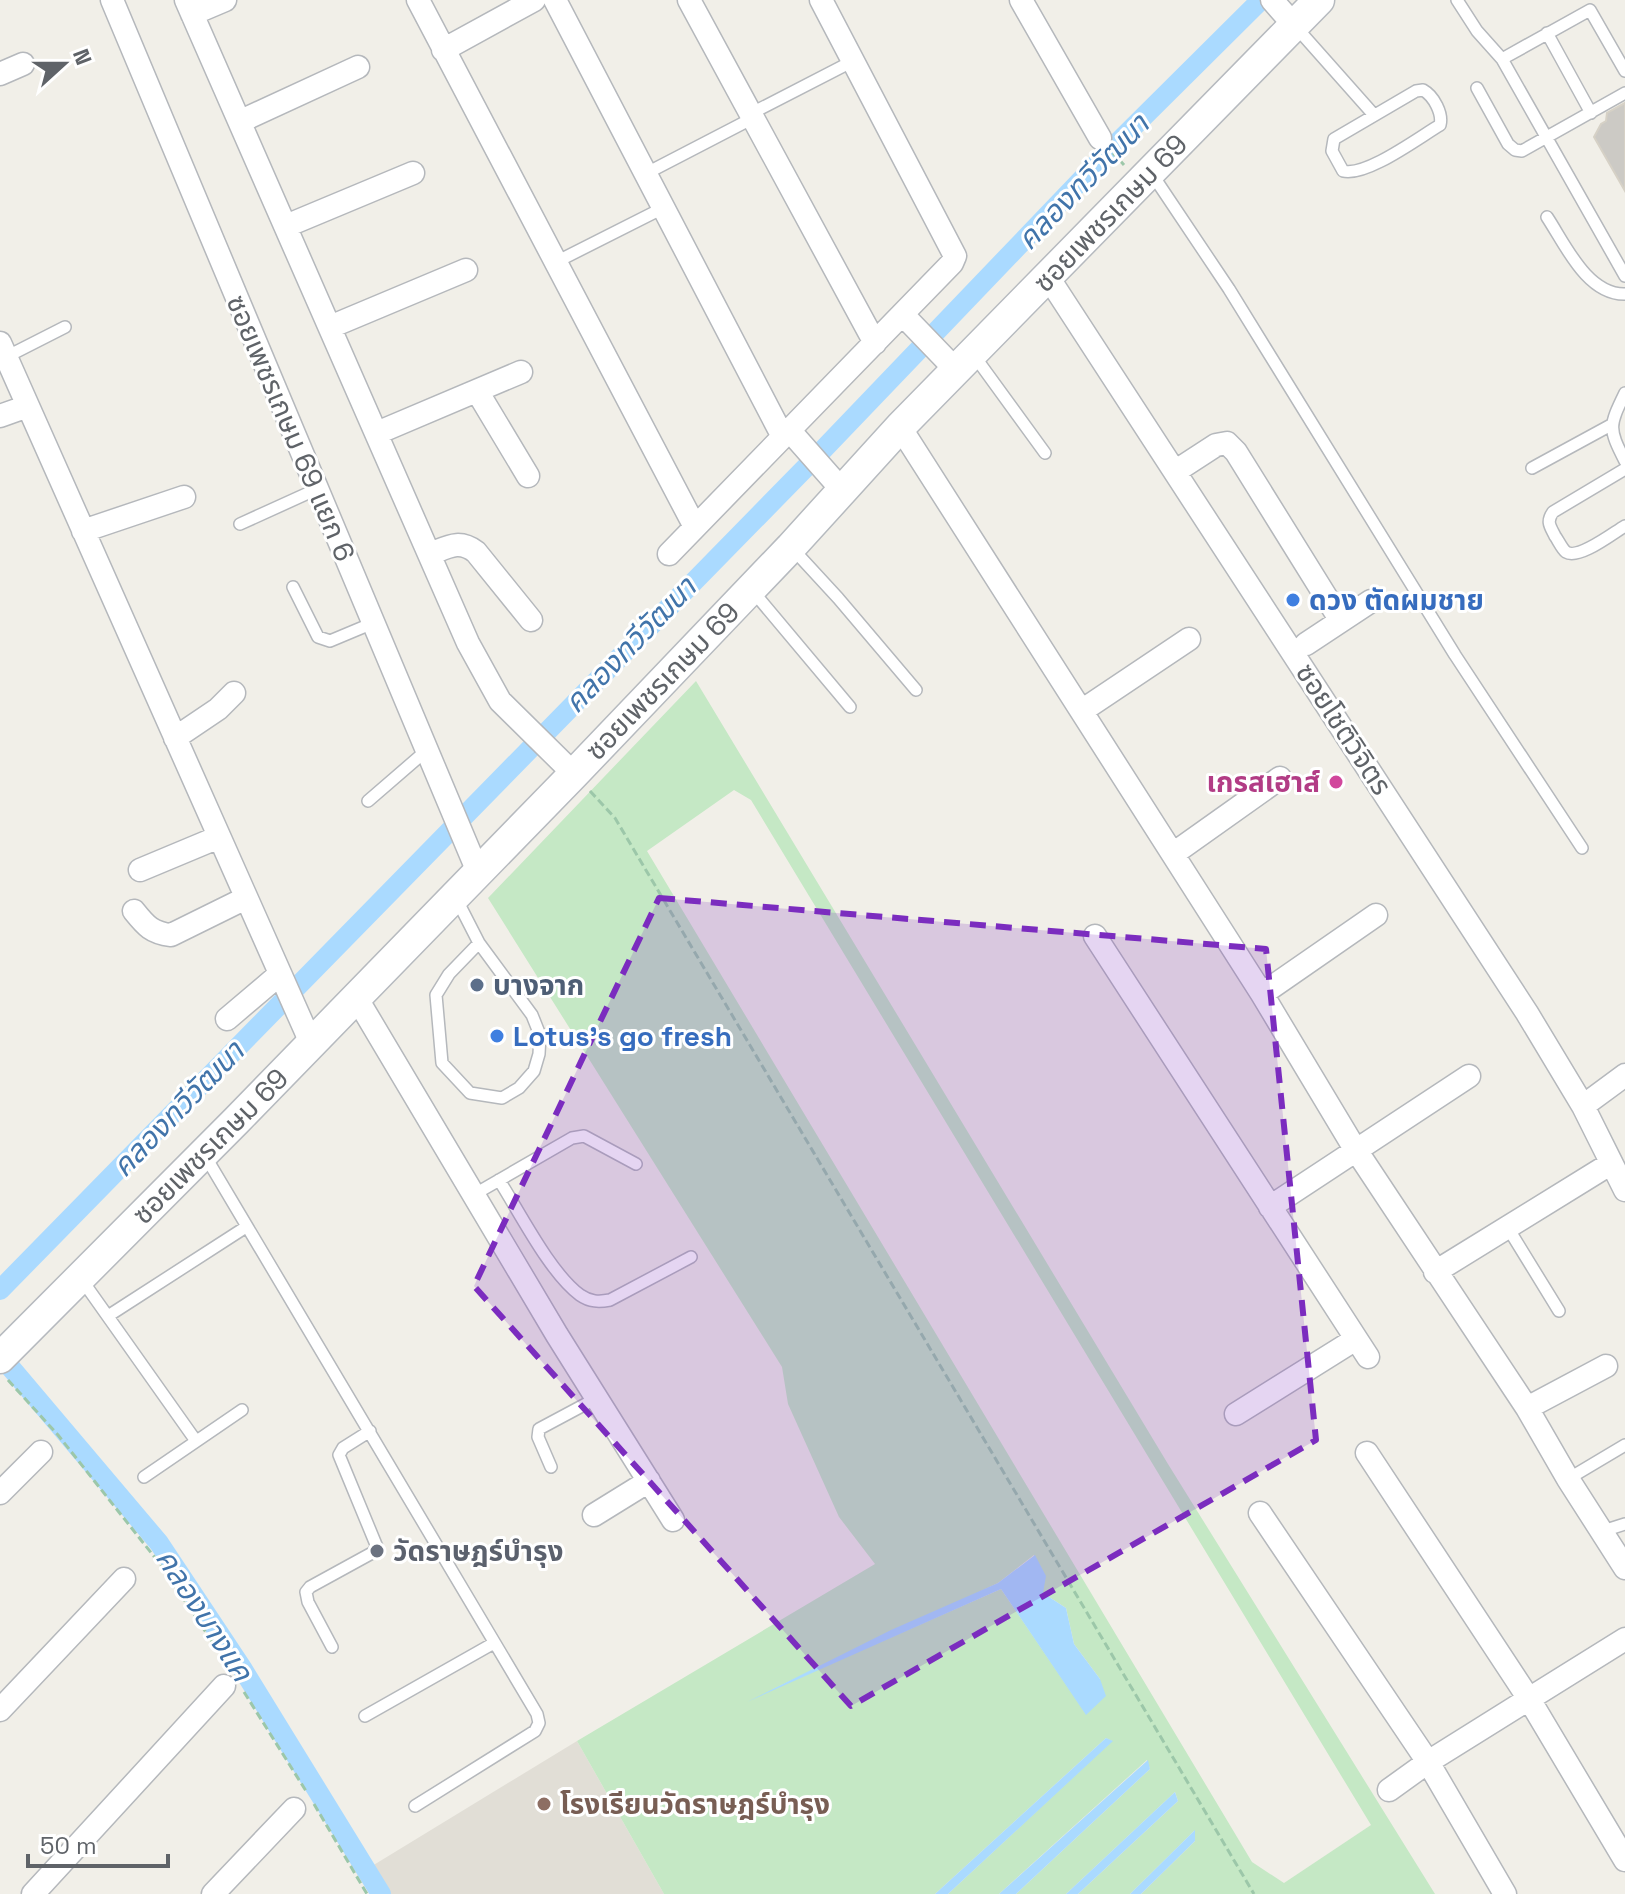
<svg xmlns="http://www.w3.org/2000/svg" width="1625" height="1894" font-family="'Space Grotesk','Noto Sans Thai',sans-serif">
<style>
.education{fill:#e1ded6}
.green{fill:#c5e8c5;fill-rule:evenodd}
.water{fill:#aadaff}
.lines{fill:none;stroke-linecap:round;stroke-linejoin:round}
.canal{stroke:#aadaff;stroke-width:20}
.building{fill:#cccac5;stroke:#d6d1c6;stroke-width:2}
.lane-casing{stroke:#b5b8bc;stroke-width:14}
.street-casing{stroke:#b5b8bc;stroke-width:25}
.secondary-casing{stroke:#b6babf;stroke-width:33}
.path{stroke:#9cc7a9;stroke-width:3;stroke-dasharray:8 4;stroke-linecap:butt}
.lane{stroke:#fff;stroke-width:11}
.street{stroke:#fff;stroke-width:22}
.secondary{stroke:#fff;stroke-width:30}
.marked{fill:#7b2cbf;fill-opacity:0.2;stroke:#7b2cbf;stroke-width:6;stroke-dasharray:16 10;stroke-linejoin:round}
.shop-dot{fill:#3f7fe0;stroke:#fff;stroke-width:3}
.hotel-dot{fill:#d1479c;stroke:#fff;stroke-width:3}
.service-dot{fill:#5c6f8a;stroke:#fff;stroke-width:3}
.worship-dot{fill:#6b7280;stroke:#fff;stroke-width:3}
.education-dot{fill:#8d6e63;stroke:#fff;stroke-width:3}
.labels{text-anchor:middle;stroke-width:6;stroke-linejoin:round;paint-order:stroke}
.street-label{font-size:28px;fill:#5f6368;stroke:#fff}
.shop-label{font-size:28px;font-weight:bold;fill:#366cbe;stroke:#fff;text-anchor:start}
.hotel-label{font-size:28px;font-weight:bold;fill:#b23c85;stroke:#fff;text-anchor:end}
.service-label{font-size:28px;font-weight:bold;fill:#4e5e75;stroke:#fff;text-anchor:start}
.worship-label{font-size:28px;font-weight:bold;fill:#5b616d;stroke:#fff;text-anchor:start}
.education-label{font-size:28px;font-weight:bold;fill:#785e54;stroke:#fff;text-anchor:start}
.water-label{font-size:30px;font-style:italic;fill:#4174aa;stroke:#fff}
</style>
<rect width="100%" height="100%" fill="#f1efe8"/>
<path class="education" d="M577,1741L664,1894H389L372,1866Z"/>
<path class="green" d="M696,681L1168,1464L1435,1894H1141L1195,1841L1194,1831L1130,1894H1078L1178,1801L1175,1792L1066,1894H1016L1150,1769L1147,1760L999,1894H948L1112,1741L1106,1738L935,1894H664L577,1741L875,1564L839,1517L788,1404L782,1367L488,898ZM734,790L751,800L1371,1825L1284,1883L1252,1862L647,851ZM1034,1555L1043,1593L1066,1608L1074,1644L1100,1679L1086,1714L1001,1589L771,1690L998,1583Z"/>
<path class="water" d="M1035,1555L1046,1576L1043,1593L1066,1608L1074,1644L1100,1679L1106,1696L1086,1715L1001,1589L747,1702L891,1630L998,1583Z
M1106,1738L1113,1741L948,1894H935Z
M1148,1760L1150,1769L1016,1894H999Z
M1175,1792L1178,1801L1078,1894H1066Z
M1195,1830V1841L1141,1894H1130Z"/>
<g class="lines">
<path class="canal" d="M0,1290L816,457L1111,149L1261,0
M0,1355L159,1543L242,1668L381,1894"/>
</g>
<path class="building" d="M1625,103V191L1594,137L1601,124L1606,121L1607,113Z"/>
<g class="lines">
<g class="lane-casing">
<path id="lane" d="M1457,0L1477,31L1502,59L1625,276
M1295,26L1374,115
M1547,33L1591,113
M1502,59L1590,10L1625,71
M1477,88L1508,144L1515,150L1522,151L1625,93
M1423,90C1434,96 1443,114 1440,125C1418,138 1366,177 1343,171L1332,151L1334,139L1416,91Z
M750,114L853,61
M645,174L753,118
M1152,174L1229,289L1455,655L1582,848
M1547,217C1565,244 1587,295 1625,294
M554,263L663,208
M973,354L1045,453
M6,357L65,327
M1625,393C1609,426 1608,428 1625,461
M1532,468L1611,425
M1625,469L1553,512C1546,522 1550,526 1555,536C1558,540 1562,549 1566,552C1579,560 1613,533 1625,526
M240,524L317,489
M791,547L838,598L916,690
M293,587L318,637L330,641L373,623
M751,589L850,707
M368,801L427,750
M457,900L479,943L532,1015L540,1035L539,1054L534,1071L519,1088L502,1098L470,1093L442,1063L436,995L449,974L479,943
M204,1154L537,1714L539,1723L535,1731L415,1806
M499,1180C520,1213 550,1273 580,1295C590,1302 599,1302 610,1300L691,1257
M475,1194L572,1138L584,1136L636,1164
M1508,1228L1559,1311
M82,1280L196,1441
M108,1316L246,1227
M551,1467L538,1437L539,1429L597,1398
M144,1477L242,1410
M1568,1479L1625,1445
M1603,1531L1625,1524
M332,1647L308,1602L306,1592L310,1587L372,1553L377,1547L339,1455L343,1448L370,1431
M365,1716L494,1643"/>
</g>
<g class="street-casing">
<path id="street" d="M112,0L478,872
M186,0L468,643L500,701L574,774
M418,0L695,527
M555,0L783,437
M689,0L875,343
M1021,0L1100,138
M1272,0L1294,25
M192,14L225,0
M443,50L534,0
M0,74L23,64
M241,121L358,67
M286,226L413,173
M1048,277L1527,1013L1583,1106L1625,1190
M903,315L956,370
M330,327L466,270
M0,343L311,1043
M477,391L528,476
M0,416L28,406
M900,427L1262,994L1352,1144L1527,1408L1568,1479L1625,1568
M790,431L842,490
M377,433L521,372
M1176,471L1216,445L1227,443L1236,452L1341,621
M83,531L184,497
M430,554C448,547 459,539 476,552L531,620
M669,554L952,263L955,256L821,0
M1306,644L1371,601
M1083,710L1189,639
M175,738L218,709L234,693
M1173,854L1280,778
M140,870L219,837
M134,911C146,926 152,933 171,935L246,898
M1095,936L1368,1357
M1262,994L1376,915
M356,997L557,1335L673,1520
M227,1019L280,974
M1583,1106L1625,1075
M1270,1207L1469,1076
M1435,1272L1610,1164
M1527,1408L1606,1366
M1236,1414L1356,1339
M1367,1453L1529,1699L1625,1860
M0,1493L41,1452
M1260,1513L1428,1762L1505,1894
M594,1515L649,1481
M0,1710L124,1579
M1389,1790L1428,1762L1625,1639
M33,1894L224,1686
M213,1894L294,1809"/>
</g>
<g class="secondary-casing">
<path id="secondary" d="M0,1358L236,1121L574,774L791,547L900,427L1319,0"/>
</g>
<path class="path" d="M1113,153L1124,165
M590,791L615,818L1254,1894
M8,1380L58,1435L160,1564L228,1665
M244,1692L306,1791
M314,1804L367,1894"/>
<use href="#lane" class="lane"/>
<use href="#street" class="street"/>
<use href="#secondary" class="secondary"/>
</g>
<path class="marked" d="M659,898L1266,949L1316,1440L851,1706L474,1286Z"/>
<g class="shop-dot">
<circle cx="1293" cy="600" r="8"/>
<circle cx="497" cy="1036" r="8"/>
</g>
<circle class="hotel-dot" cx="1336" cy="782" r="8"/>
<circle class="service-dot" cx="477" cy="985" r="8"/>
<circle class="worship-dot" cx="377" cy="1551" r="8"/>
<circle class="education-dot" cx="544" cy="1804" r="8"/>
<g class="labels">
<g class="street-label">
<text transform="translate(1110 213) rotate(-46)" y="10">ซอยเพชรเกษม 69</text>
<text transform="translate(291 428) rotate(67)" y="10">ซอยเพชรเกษม 69 แยก 6</text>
<text transform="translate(662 681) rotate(-46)" y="10">ซอยเพชรเกษม 69</text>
<text transform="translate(1344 729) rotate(57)" y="10">ซอยโชติวิจิตร</text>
<text transform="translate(210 1146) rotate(-45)" y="10">ซอยเพชรเกษม 69</text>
</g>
<g class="shop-label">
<text x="1309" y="610">ดวง ตัดผมชาย</text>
<text x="513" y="1046">Lotus's go fresh</text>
</g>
<g class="hotel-label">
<text x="1320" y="792">เกรสเฮาส์</text>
</g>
<g class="service-label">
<text x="493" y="995">บางจาก</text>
</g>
<g class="worship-label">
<text x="393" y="1561">วัดราษฎร์บำรุง</text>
</g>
<g class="education-label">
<text x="560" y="1814">โรงเรียนวัดราษฎร์บำรุง</text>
</g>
<g class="water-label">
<text transform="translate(1083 182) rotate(-46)" y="10">คลองทวีวัฒนา</text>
<text transform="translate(630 645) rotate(-46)" y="10">คลองทวีวัฒนา</text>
<text transform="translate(178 1109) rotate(-46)" y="10">คลองทวีวัฒนา</text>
<text transform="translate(204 1615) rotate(57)" y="10">คลองบางแค</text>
</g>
</g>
<g transform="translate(64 64) rotate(69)" stroke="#ffffff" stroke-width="6" paint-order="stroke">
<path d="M0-6L14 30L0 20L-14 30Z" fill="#5f6368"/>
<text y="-12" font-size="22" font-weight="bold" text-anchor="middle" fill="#5f6368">N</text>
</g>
<path d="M28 1854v12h140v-12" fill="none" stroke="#5f6368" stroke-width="4"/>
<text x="40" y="1854" font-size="24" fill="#5f6368" stroke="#ffffff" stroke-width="6" paint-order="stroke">50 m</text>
</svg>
